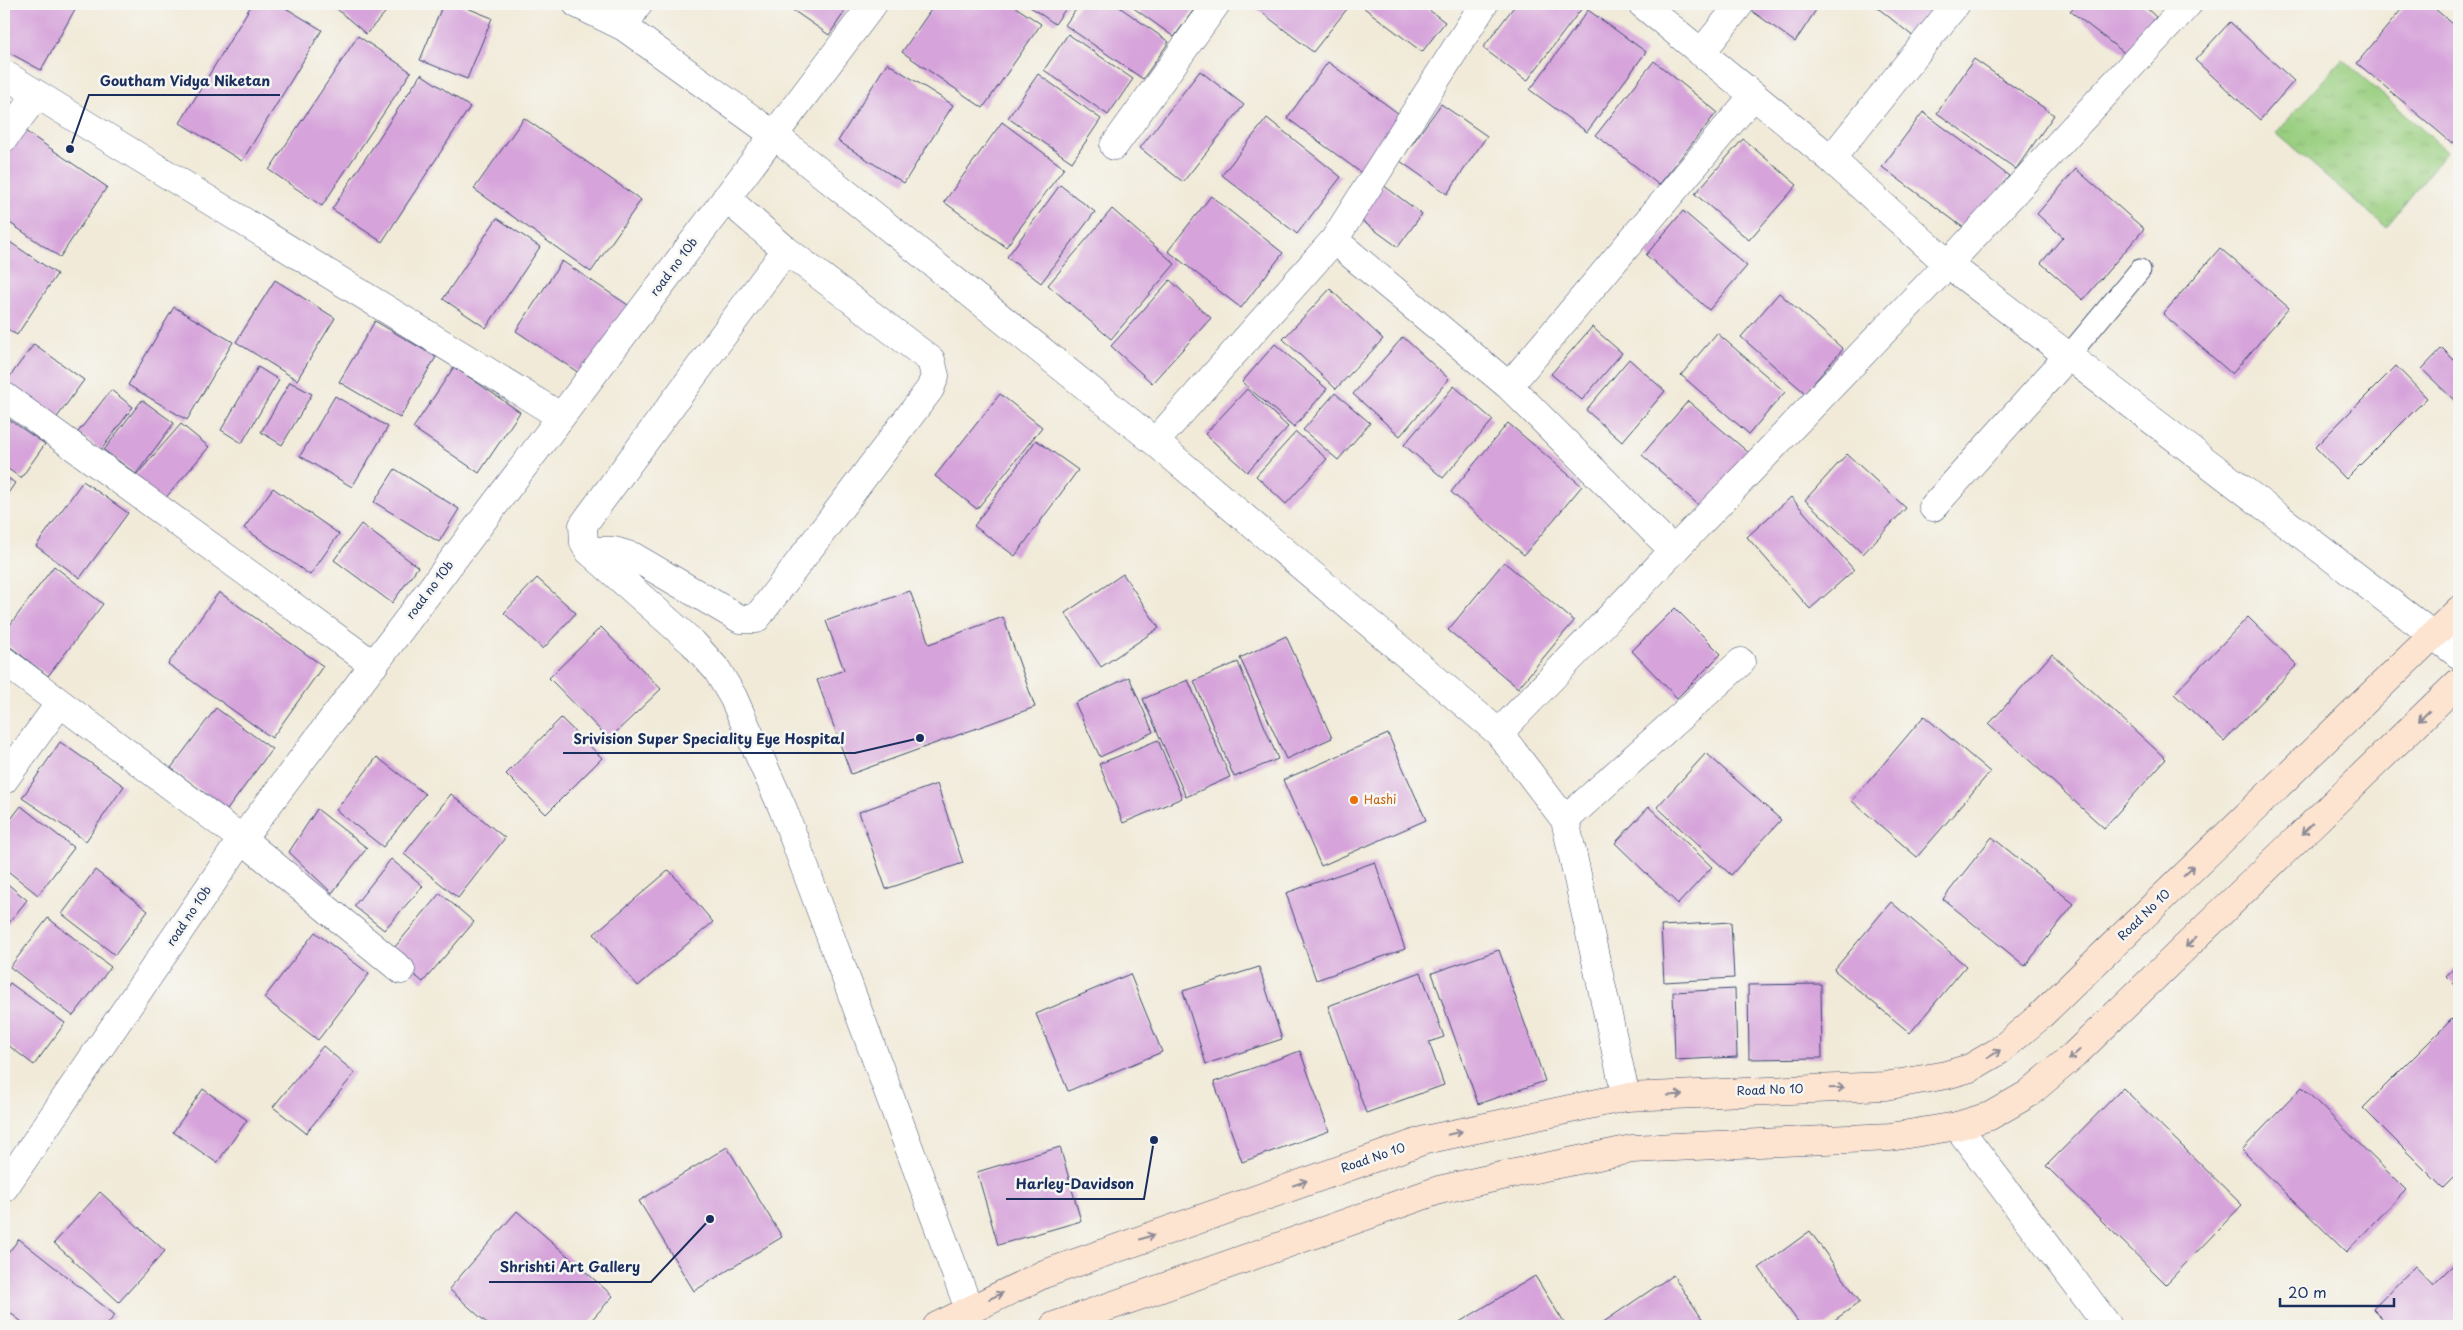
<svg xmlns="http://www.w3.org/2000/svg" width="2463" height="1330" font-family="'Playpen Sans',sans-serif">
<style>
.grass{fill:url(#grass-tufts);stroke:#5a7f6f}
.building{fill:#d6a3da}
.lines{fill:none;stroke-linecap:round;stroke-linejoin:round}
.service-casing{stroke:#3b4b70;stroke-width:23}
.minor-casing{stroke:#3b4b70;stroke-width:29}
.tertiary-casing{stroke:#3b4b70;stroke-width:29}
.secondary-casing{stroke:#3b4b70;stroke-width:29}
.service{stroke:#fff;stroke-width:21}
.minor{stroke:#fff;stroke-width:28}
.tertiary{stroke:#fff;stroke-width:28}
.secondary{stroke:#fde4d0;stroke-width:28}
.oneway{stroke:#8c8a97}
.food-dot{fill:#e8710a;stroke:#f6f6f2;stroke-width:2}
.labels{text-anchor:middle;stroke-width:5;stroke-linejoin:round;paint-order:stroke}
.street-label{font-size:12px;fill:#1b2f5e;stroke:#f6f6f2}
.food-label{font-size:12px;fill:#c56008;stroke:#f6f6f2;text-anchor:start}
.leader{fill:none;stroke:#1b2f5e;stroke-width:2}
.callout-dot{fill:#1b2f5e;stroke:#f6f6f2;stroke-width:2}
.callout-label{font-size:14px;text-anchor:middle;font-weight:bold;fill:#1b2f5e;stroke:#f6f6f2;stroke-width:5;stroke-linejoin:round;paint-order:stroke}
</style>
<defs>
<pattern id="grass-tufts" width="24" height="20" patternUnits="userSpaceOnUse" patternTransform="scale(1.25)"><rect width="24" height="20" fill="#9acf80"/><path d="M3 7l-1-3M5 7V3M7 7l1-3M15 17l-1-3M17 17v-4M19 17l1-3" fill="none" stroke="#84b271"/></pattern>
</defs>
<rect width="100%" height="100%" fill="#f6f6f2"/>
<filter id="ink" filterUnits="userSpaceOnUse"><feTurbulence type="fractalNoise" baseFrequency=".02" numOctaves="2"/><feDisplacementMap in="SourceGraphic" scale="10" xChannelSelector="R" yChannelSelector="G"/><feConvolveMatrix kernelMatrix="1 2 1 2 8 2 1 2 1" color-interpolation-filters="sRGB"/></filter>
<filter id="wash" filterUnits="userSpaceOnUse"><feTurbulence type="fractalNoise" baseFrequency=".0096" numOctaves="4" result="noise"/><feDisplacementMap in="SourceGraphic" scale="20" xChannelSelector="R" yChannelSelector="G"/><feGaussianBlur stdDeviation="1.12" result="paint"/><feColorMatrix in="noise" values="0 0 0 0 0 0 0 0 0 0 0 0 0 0 0 0 0 1.4 0 .05"/><feComposite in="paint" operator="in"/></filter>
<g filter="url(#wash)">
<rect width="100%" height="100%" fill="#f1ead8"/>
<path class="grass" d="M2342,59L2447,151L2386,227L2276,133Z"/>
<g id="blocks">
<path class="building" d="M4,4H78L41,70L4,50Z
M252,4H279L322,30L242,161L180,123Z
M331,4H393L366,34Z
M443,4H457L492,18L467,79L420,60Z
M784,4H850L829,35Z
M935,4H1011L1041,24L983,108L902,52Z
M1026,4H1069L1055,24Z
M1080,4H1115L1169,42L1143,79L1065,25Z
M1128,4H1198L1174,37Z
M1251,4H1351L1313,52Z
M1359,4H1421L1445,22L1422,52Z
M1516,4H1585L1527,81L1483,48Z
M1757,4H1808L1816,10L1795,42L1752,11Z
M1873,4H1926L1936,12L1915,38Z
M2077,4H2142L2156,17L2127,55L2070,11Z
M2406,4H2429L2459,29V134L2452,143L2357,63Z
M1588,10L1646,52L1587,132L1530,90Z
M2230,22L2294,81L2260,120L2195,60Z
M1068,34L1133,79L1108,115L1044,70Z
M358,36L411,72L322,206L269,170Z
M1974,59L2054,115L2016,169L1937,113Z
M1654,61L1717,112L1659,185L1596,135Z
M1328,62L1406,119L1364,175L1287,118Z
M887,63L953,105L904,183L838,141Z
M1200,71L1244,105L1183,182L1140,148Z
M421,74L470,107L382,242L332,209Z
M1038,74L1101,119L1072,162L1008,118Z
M1441,104L1487,136L1447,194L1400,161Z
M1923,112L2009,176L1968,231L1882,167Z
M524,118L641,200L591,272L474,189Z
M1267,118L1341,177L1297,234L1222,175Z
M1002,122L1064,168L1006,247L944,202Z
M22,129L107,187L60,257L4,219V156Z
M1743,139L1797,185L1749,240L1695,194Z
M2076,169L2144,229L2083,300L2041,263L2063,237L2037,214Z
M1060,185L1095,212L1041,283L1007,257Z
M1383,185L1422,214L1398,247L1358,218Z
M1211,196L1283,253L1241,308L1168,251Z
M1112,209L1175,264L1111,339L1048,285Z
M1683,211L1747,266L1709,310L1646,255Z
M497,218L540,247L486,328L443,299Z
M4,238L57,274L17,335L4,327Z
M2220,248L2289,308L2232,374L2163,314Z
M562,261L631,307L585,377L516,331Z
M275,280L335,318L297,380L236,342Z
M1170,280L1211,318L1152,383L1111,346Z
M1330,289L1383,339L1336,389L1283,339Z
M1779,293L1843,349L1805,393L1741,337Z
M174,307L233,342L187,420L128,385Z
M375,321L436,357L400,418L339,382Z
M1592,327L1622,353L1582,400L1551,374Z
M1717,333L1785,392L1749,434L1681,375Z
M1403,337L1449,379L1400,436L1353,394Z
M34,344L84,380L55,420L5,383Z
M1275,344L1327,389L1294,427L1242,382Z
M2442,348L2459,365V405L2422,369Z
M1629,359L1665,391L1622,442L1586,410Z
M2396,366L2427,398L2346,479L2315,447Z
M258,367L279,380L242,443L221,430Z
M454,367L520,412L479,473L413,428Z
M290,382L312,394L282,445L261,432Z
M1454,386L1493,420L1443,478L1404,445Z
M1247,389L1288,427L1247,472L1205,434Z
M111,390L133,407L101,450L78,432Z
M1335,393L1370,423L1338,460L1303,430Z
M1000,394L1042,427L977,509L935,476Z
M335,396L388,427L352,487L300,456Z
M142,400L174,423L136,474L104,450Z
M1688,401L1749,453L1702,508L1642,455Z
M4,416L45,444L21,478L4,466Z
M1508,423L1582,486L1524,555L1451,492Z
M181,424L209,447L163,501L134,478Z
M1296,432L1327,459L1286,504L1256,476Z
M1036,440L1078,470L1015,556L974,526Z
M1847,454L1906,508L1863,554L1805,500Z
M395,469L459,509L439,542L374,502Z
M4,475L15,483L4,499Z
M83,481L128,513L80,578L36,546Z
M273,488L339,534L310,575L244,528Z
M1791,497L1854,570L1810,609L1747,537Z
M361,524L418,567L392,603L334,560Z
M1504,562L1574,621L1518,688L1448,630Z
M54,566L103,604L48,676L4,642V633Z
M1123,574L1159,628L1101,667L1065,613Z
M537,578L576,613L543,649L504,613Z
M910,591L929,644L1003,617L1035,707L851,774L817,680L844,670L826,621Z
M219,592L323,666L272,738L168,664Z
M1675,608L1721,654L1677,698L1632,651Z
M2248,617L2297,665L2224,741L2174,694Z
M601,627L661,689L609,739L549,678Z
M1286,636L1332,738L1286,759L1240,658Z
M2052,654L2166,759L2104,828L1989,724Z
M1238,662L1278,759L1234,777L1194,681Z
M1129,677L1153,732L1100,757L1075,703Z
M1188,680L1230,777L1186,797L1143,699Z
M216,708L272,749L227,810L171,768Z
M1924,716L1990,772L1917,857L1852,801Z
M561,718L602,758L546,814L506,774Z
M1388,734L1426,820L1321,866L1283,780Z
M1158,740L1182,798L1123,823L1099,764Z
M60,742L124,786L86,841L22,798Z
M1706,753L1781,820L1731,875L1657,807Z
M377,757L425,794L383,847L336,810Z
M937,784L963,863L886,889L859,812Z
M451,794L505,838L458,898L404,854Z
M21,806L74,848L38,895L4,868V828Z
M1649,807L1712,867L1678,904L1615,843Z
M317,809L367,848L332,893L289,852Z
M1992,837L2074,904L2025,966L1943,899Z
M391,859L423,886L384,930L354,906Z
M1375,862L1405,949L1316,980L1286,893Z
M95,870L148,911L115,955L62,914Z
M669,870L713,922L638,986L594,934Z
M4,881L27,900L7,925L4,923Z
M440,893L474,922L423,982L389,954Z
M1891,902L1966,966L1910,1033L1834,970Z
M48,918L111,967L73,1016L10,967Z
M1731,922L1734,978L1664,982L1661,926Z
M315,932L369,974L318,1040L264,998Z
M1499,950L1545,1081L1478,1104L1432,973Z
M2459,964V989L2446,976Z
M1259,967L1282,1039L1206,1064L1183,991Z
M1421,972L1444,1037L1429,1042L1444,1085L1366,1113L1328,1006Z
M1130,974L1162,1052L1068,1091L1036,1014Z
M10,983L65,1023L34,1065L4,1042V991Z
M1821,984L1822,1058L1749,1059L1748,985Z
M1735,989L1737,1057L1675,1060L1673,992Z
M2452,1019L2459,1026V1172L2443,1188L2363,1108Z
M323,1046L355,1073L306,1133L273,1107Z
M1300,1051L1329,1131L1242,1162L1214,1082Z
M2302,1087L2406,1190L2346,1252L2242,1150Z
M2123,1088L2242,1205L2166,1284L2046,1166Z
M203,1089L247,1120L217,1163L173,1132Z
M727,1147L782,1237L694,1291L639,1201Z
M1060,1147L1081,1221L998,1245L977,1172Z
M100,1192L165,1251L119,1302L54,1243Z
M517,1211L613,1296L586,1326H490L449,1289Z
M1810,1231L1860,1302L1826,1326H1801L1759,1268Z
M19,1239L115,1315L106,1326H27L4,1308V1258Z
M2459,1259V1326H2390L2373,1309L2415,1266L2433,1285Z
M1673,1275L1707,1326H1604L1602,1323Z
M1535,1276L1566,1326H1453Z"/>
</g>
</g>
<g filter="url(#ink)">
<use href="#blocks" fill-opacity="0" stroke="#3b4b70" stroke-width="1"/>
<g class="lines">
<g class="service-casing">
<path id="service" d="M2069,355L2140,270"/>
</g>
<g class="minor-casing">
<path id="minor" d="M577,4L624,27L774,135L1155,442L1499,733L1565,820L1626,1097
M1642,4L1831,159L1948,264L2459,655
M624,27L638,4
M1701,53L1740,4
M4,74L560,416
M4,138L37,94
M1114,146L1216,4
M1831,159L1956,4
M1334,240L1509,386L1674,551
M786,250L583,525L584,543L589,551L693,643L717,670L733,697L783,809L969,1309
M1509,386L1753,96
M4,396L374,665
M1155,442L1334,240L1484,4
M1933,507L2069,355
M589,551H614L634,557L740,619H756L930,389L935,376L931,360L786,250L726,198
M4,661L242,839L401,970
M1499,733L1948,264L2188,4
M4,780L60,703
M1565,820L1741,662
M1957,1126L2108,1326"/>
</g>
<g class="tertiary-casing">
<path id="tertiary" d="M4,1188L242,839L873,4"/>
</g>
<g class="secondary-casing">
<path id="secondary" d="M937,1326L1044,1274L1425,1140L1626,1097L1885,1086L1946,1075L1970,1068L1999,1051L2039,1017L2459,610
M1054,1326L1439,1190L1506,1175L1632,1149L1890,1137L1957,1126L1990,1116L2028,1094L2074,1055L2459,682"/>
</g>
<use href="#service" class="service"/>
<use href="#minor" class="minor"/>
<use href="#tertiary" class="tertiary"/>
<use href="#secondary" class="secondary"/>
</g>
<defs><path id="oneway-shaft" d="M-6 0H5M1.5-3L5.5 0L1.5 3" fill="none" stroke-width="1.6" stroke-linecap="round" stroke-linejoin="round" transform="scale(1.25)"/></defs>
<g class="oneway">
<use href="#oneway-shaft" transform="translate(2424 716) rotate(136)"/>
<use href="#oneway-shaft" transform="translate(2307 829) rotate(136)"/>
<use href="#oneway-shaft" transform="translate(2189 871) rotate(-44)"/>
<use href="#oneway-shaft" transform="translate(2191 942) rotate(136)"/>
<use href="#oneway-shaft" transform="translate(1994 1054) rotate(-32)"/>
<use href="#oneway-shaft" transform="translate(2074 1055) rotate(138)"/>
<use href="#oneway-shaft" transform="translate(1837 1088) rotate(-2)"/>
<use href="#oneway-shaft" transform="translate(1675 1095) rotate(-3)"/>
<use href="#oneway-shaft" transform="translate(1455 1133) rotate(-13)"/>
<use href="#oneway-shaft" transform="translate(1300 1183) rotate(-19)"/>
<use href="#oneway-shaft" transform="translate(1147 1237) rotate(-19)"/>
<use href="#oneway-shaft" transform="translate(996 1296) rotate(-25)"/>
</g>
</g>
<circle class="food-dot" cx="1354" cy="800" r="5"/>
<g class="labels">
<g class="street-label">
<text transform="translate(674 267) rotate(-53)" y="4">road no 10b</text>
<text transform="translate(430 590) rotate(-53)" y="4">road no 10b</text>
<text transform="translate(2144 915) rotate(-44)" y="4">Road No 10</text>
<text transform="translate(189 916) rotate(-56)" y="4">road no 10b</text>
<text transform="translate(1770 1090) rotate(-2)" y="4">Road No 10</text>
<text transform="translate(1373 1158) rotate(-19)" y="4">Road No 10</text>
</g>
<g class="food-label">
<text x="1364" y="804">Hashi</text>
</g>
</g>
<path class="leader" d="M70 149L89 95H280M920 738L855 753H563M1154 1140L1144 1199H1006M710 1219L651 1282H489"/>
<g class="callout-dot">
<circle cx="70" cy="149" r="5"/>
<circle cx="920" cy="738" r="5"/>
<circle cx="1154" cy="1140" r="5"/>
<circle cx="710" cy="1219" r="5"/>
</g>
<g class="callout-label">
<text x="185" y="86">Goutham Vidya Niketan</text>
<text x="709" y="744">Srivision Super Speciality Eye Hospital</text>
<text x="1075" y="1189">Harley-Davidson</text>
<text x="570" y="1272">Shrishti Art Gallery</text>
</g>
<rect width="2463" height="1330" fill="none" stroke="#f6f6f2" stroke-width="20"/>
<path d="M2280 1298v8h114v-8" fill="none" stroke="#1b2f5e" stroke-width="2.5"/>
<text x="2288" y="1298" font-size="15" fill="#1b2f5e" stroke="#f6f6f2" stroke-width="4" paint-order="stroke">20 m</text>
</svg>
